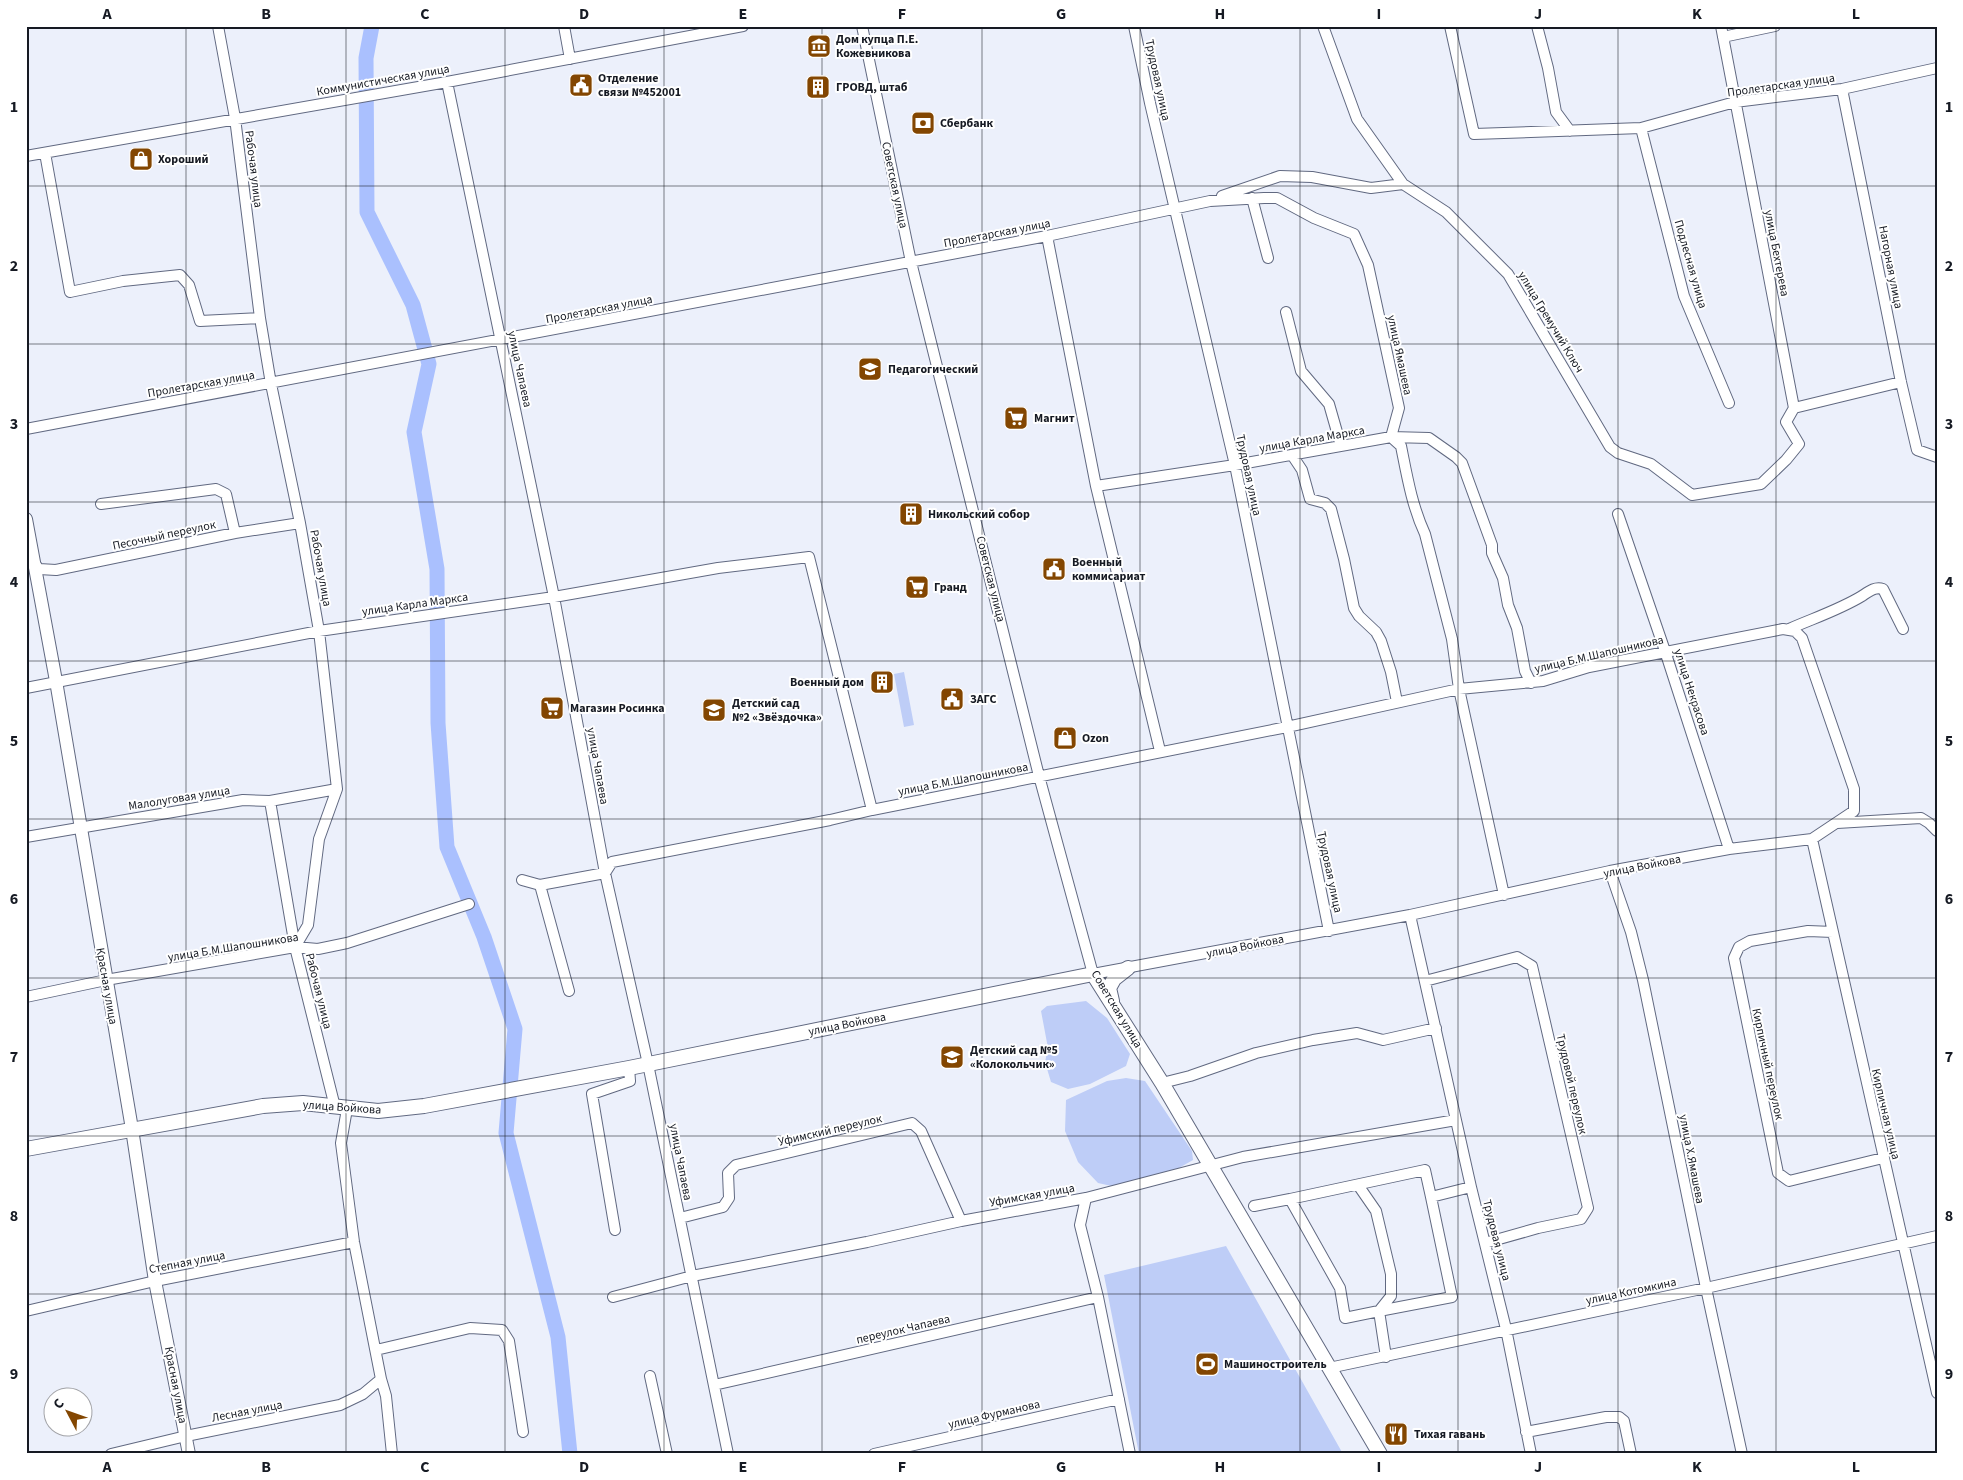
<svg xmlns="http://www.w3.org/2000/svg" width="1963" height="1480" font-family="'Source Sans 3',sans-serif">
<style>
.green{fill:#becdf7}
.lines{fill:none;stroke-linecap:round;stroke-linejoin:round}
.river{stroke:#aac0fe;stroke-width:15}
.minor-casing{stroke:#616981;stroke-width:12}
.tertiary-casing{stroke:#616981;stroke-width:14}
.secondary-casing{stroke:#616981;stroke-width:16}
.minor{stroke:#fff;stroke-width:10}
.tertiary{stroke:#fff;stroke-width:12}
.secondary{stroke:#fff;stroke-width:14}
.grid{fill:none;stroke:#161a23;stroke-width:1;stroke-opacity:0.55}
.labels{text-anchor:middle;stroke-width:4;stroke-linejoin:round;paint-order:stroke}
.poi-label{font-size:12px;font-weight:bold;fill:#161a23;stroke:#fff;text-anchor:start}
.street-label{font-size:12px;fill:#161a23;stroke:#fff}
.neatline{fill:none;stroke:#161a23;stroke-width:2}
.grid-label{font-size:16px;text-anchor:middle;font-weight:bold;fill:#161a23}
</style>
<rect width="100%" height="100%" fill="#ecf0fb"/>
<path class="green" d="M904,672L914,725L904,727L894,674Z
M1086,1001L1107,1018L1130,1054L1126,1066L1090,1084L1068,1089L1051,1082L1045,1062L1048,1048L1041,1011L1047,1006Z
M1126,1078L1145,1081L1192,1151L1193,1160L1177,1169L1116,1187L1098,1183L1078,1162L1065,1131L1066,1100L1107,1081Z
M1226,1246L1343,1454H1139L1104,1275Z"/>
<g class="lines">
<path class="river" d="M372,26L366,58L367,212L413,305L429,364L414,432L437,569L438,723L447,847L484,937L515,1029L506,1133L558,1337L570,1454"/>
<g class="minor-casing">
<path id="minor" d="M218,26L235,118L260,318L271,384L300,523L319,631L337,789L319,839L308,925L295,947L335,1107
M564,26L570,59
M1134,26L1150,103L1235,465L1329,931
M1323,26L1357,119L1403,184
M1450,26L1474,134L1641,128L1735,102L1842,89L1937,68
M1537,26L1548,68L1556,112L1570,131
M1721,26L1794,408
M1723,37L1775,26
M447,82L554,597L605,873L648,1064L728,1454
M1842,89L1901,382L1917,450L1937,457
M1641,128L1684,296L1729,403
M45,153L70,292L123,281L180,275L189,285L200,321L260,318
M26,156L447,82L743,26
M1222,196L1280,176L1312,177L1371,188L1403,184L1446,212L1508,274L1610,447L1618,453L1651,464L1692,495L1761,484L1786,460L1799,444L1786,422L1794,408
M1252,198L1268,258
M1047,236L1096,486L1160,751
M1286,312L1301,371L1329,404L1341,446
M1794,408L1901,382
M26,429L1047,236L1210,201L1264,198H1277L1314,218L1354,234L1368,265L1399,408L1391,437L1401,446C1407,476 1412,506 1425,534L1452,639L1459,689L1504,895
M1292,455L1302,470L1310,499L1325,503L1331,509L1344,559L1354,608L1359,616L1376,632L1381,641L1391,672L1397,702
M1096,486L1235,465L1391,437L1429,438L1456,457L1462,463L1492,545V553L1503,578L1508,605L1517,628L1525,671L1531,683
M101,504L216,489L226,494L235,533
M1618,514L1665,651L1729,849
M35,564L39,569L56,570L235,533L300,523
M1789,629C1814,618 1839,610 1862,596C1868,592 1875,586 1883,589L1903,629
M26,688L319,631L554,597L718,568L809,557L872,810
M270,801L295,947
M1837,823L1921,818L1929,823L1937,831
M26,837L243,800L270,801L337,789
M1812,839L1937,1393
M1610,871L1631,932L1643,980L1706,1288L1742,1454
M522,880L540,885L605,873L612,862L830,820L872,810L1287,727L1459,689L1543,681L1589,667L1783,629L1795,631L1802,638L1854,789V811L1812,839L1729,849L1610,871L1410,915L1093,974L1039,776L911,262L862,26
M540,885L569,991
M1410,915L1471,1187L1506,1329L1531,1454
M1833,932L1808,931L1750,941L1739,947L1734,958L1778,1173L1789,1181L1883,1158
M1425,981L1517,957L1532,966L1588,1208L1581,1219L1538,1228L1485,1243
M26,997L106,980L295,947L318,949L347,943L469,904
M1162,1083L1190,1076L1256,1053L1313,1040L1357,1033L1383,1040L1436,1028
M347,1109L341,1143L354,1242L381,1379L386,1396L392,1454
M1358,1185L1376,1211L1391,1274V1296L1379,1311
M1086,1198L1080,1225L1098,1297L1130,1454
M1254,1206L1290,1199
M680,1218L723,1207L729,1198L728,1173L736,1165L912,1123L921,1131L961,1221
M615,1230L592,1094L630,1081L629,1068
M613,1297L692,1276L867,1242L961,1221L1086,1198L1243,1157L1456,1120
M26,1311L155,1281L354,1242
M1379,1311L1452,1297L1431,1197
M376,1350L470,1328L502,1330L509,1341L523,1432
M1386,1357L1379,1311L1345,1318L1340,1288L1290,1199L1425,1170L1431,1197L1471,1187
M1329,1368L1706,1288L1937,1236
M650,1376L667,1454
M714,1385L1098,1297
M1526,1432L1606,1417H1619L1624,1421L1631,1454
M111,1454L186,1436L340,1405L363,1394L381,1379
M874,1454L1119,1399"/>
</g>
<g class="tertiary-casing">
<path id="tertiary" d="M26,519L56,681L132,1129L155,1281L189,1454"/>
</g>
<g class="secondary-casing">
<path id="secondary" d="M1112,1001L1109,988L1114,979L1128,968
M26,1149L263,1106L303,1103L378,1111L424,1106L629,1068L1093,974L1162,1083L1380,1454"/>
</g>
<use href="#minor" class="minor"/>
<use href="#tertiary" class="tertiary"/>
<use href="#secondary" class="secondary"/>
</g>
<path class="grid" d="M186,26V1454M346,26V1454M505,26V1454M664,26V1454M822,26V1454M982,26V1454M1140,26V1454M1300,26V1454M1458,26V1454M1618,26V1454M1776,26V1454M26,186H1937M26,344H1937M26,502H1937M26,661H1937M26,819H1937M26,978H1937M26,1136H1937M26,1294H1937"/>
<defs>
<g id="museum-square" transform="scale(1.25)"><rect x="-9" y="-9" width="18" height="18" rx="4" fill="#834601" stroke="#fff"/><path d="M0-6L6-3V-2H-6V-3ZM-5-1h2V3h-2ZM-1-1h2V3h-2ZM3-1h2V3H3ZM-6 4H6V6H-6Z" fill="#fff"/></g>
<g id="civic-square" transform="scale(1.25)"><rect x="-9" y="-9" width="18" height="18" rx="4" fill="#834601" stroke="#fff"/><path d="M-.6-6.5H3V-4.5H.6V-3L4-1V1h2V6H-6V1h2V-1L-.6-3ZM-1.2 2.5V6h2.4V2.5Z" fill="#fff"/></g>
<g id="building-square" transform="scale(1.25)"><rect x="-9" y="-9" width="18" height="18" rx="4" fill="#834601" stroke="#fff"/><path d="M-4-6H4V6H1V3H-1V6H-4ZM-2.5-4.3h1.7v1.8h-1.7ZM.8-4.3h1.7v1.8H.8ZM-2.5-1h1.7V.8h-1.7ZM.8-1h1.7V.8H.8Z" fill="#fff"/></g>
<g id="bank-square" transform="scale(1.25)"><rect x="-9" y="-9" width="18" height="18" rx="4" fill="#834601" stroke="#fff"/><path d="M-6-4H6V4H-6ZM0-2.3a2.3 2.3 0 1 0 0 4.6a2.3 2.3 0 1 0 0-4.6Z" fill="#fff"/></g>
<g id="shop-square" transform="scale(1.25)"><rect x="-9" y="-9" width="18" height="18" rx="4" fill="#834601" stroke="#fff"/><path d="M-5-2.5h2.3a2.7 3.5 0 0 1 5.4 0H5L5.5 6h-11ZM-1.5-2.5h3a1.5 2.3 0 0 0-3 0Z" fill="#fff"/></g>
<g id="university-square" transform="scale(1.25)"><rect x="-9" y="-9" width="18" height="18" rx="4" fill="#834601" stroke="#fff"/><path d="M0-5L7-2L0 1L-7-2ZM-4 1L0 2.5L4 1V4Q0 6-4 4Z" fill="#fff"/></g>
<g id="supermarket-square" transform="scale(1.25)"><rect x="-9" y="-9" width="18" height="18" rx="4" fill="#834601" stroke="#fff"/><path d="M-6-5.5h2.5l.6 2H6L4.5 2H-2.5L-4.4-4H-6ZM-1.5 3.2a1.3 1.3 0 1 0 .1 0ZM3 3.2a1.3 1.3 0 1 0 .1 0Z" fill="#fff"/></g>
<g id="school-square" transform="scale(1.25)"><rect x="-9" y="-9" width="18" height="18" rx="4" fill="#834601" stroke="#fff"/><path d="M0-5L7-2L0 1L-7-2ZM-4 1L0 2.5L4 1V4Q0 6-4 4Z" fill="#fff"/></g>
<g id="stadium-square" transform="scale(1.25)"><rect x="-9" y="-9" width="18" height="18" rx="4" fill="#834601" stroke="#fff"/><path d="M0-5a6.5 5 0 1 0 0 10a6.5 5 0 1 0 0-10ZM-3.5-1.8h7v3.6h-7Z" fill="#fff"/></g>
<g id="restaurant-square" transform="scale(1.25)"><rect x="-9" y="-9" width="18" height="18" rx="4" fill="#834601" stroke="#fff"/><path d="M-5-6h1v4h1v-4h1v4h1v-4h1v5L-1.5 .5V6h-2V.5L-5-1ZM5-6V6H3V1.5H1.5Q1.5-4 5-6Z" fill="#fff"/></g>
</defs>
<g fill-rule="evenodd">
<use href="#museum-square" x="819" y="46"/>
<use href="#civic-square" x="581" y="85"/>
<use href="#building-square" x="818" y="87"/>
<use href="#bank-square" x="923" y="123"/>
<use href="#shop-square" x="141" y="159"/>
<use href="#university-square" x="870" y="369"/>
<use href="#supermarket-square" x="1016" y="418"/>
<use href="#building-square" x="911" y="514"/>
<use href="#civic-square" x="1054" y="569"/>
<use href="#supermarket-square" x="917" y="587"/>
<use href="#building-square" x="882" y="682"/>
<use href="#civic-square" x="952" y="699"/>
<use href="#supermarket-square" x="552" y="708"/>
<use href="#school-square" x="714" y="710"/>
<use href="#shop-square" x="1065" y="738"/>
<use href="#school-square" x="952" y="1057"/>
<use href="#stadium-square" x="1207" y="1364"/>
<use href="#restaurant-square" x="1396" y="1434"/>
</g>
<g class="labels">
<g class="poi-label">
<text x="836" y="43">Дом купца П.Е.<tspan x="836" dy="14">Кожевникова</tspan></text>
<text x="598" y="82">Отделение<tspan x="598" dy="14">связи №452001</tspan></text>
<text x="836" y="91">ГРОВД, штаб</text>
<text x="940" y="127">Сбербанк</text>
<text x="158" y="163">Хороший</text>
<text x="888" y="373">Педагогический</text>
<text x="1034" y="422">Магнит</text>
<text x="928" y="518">Никольский собор</text>
<text x="1072" y="566">Военный<tspan x="1072" dy="14">коммисариат</tspan></text>
<text x="934" y="591">Гранд</text>
<text x="864" y="686" text-anchor="end">Военный дом</text>
<text x="970" y="703">ЗАГС</text>
<text x="732" y="707">Детский сад<tspan x="732" dy="14">№2 «Звёздочка»</tspan></text>
<text x="570" y="712">Магазин Росинка</text>
<text x="1082" y="742">Ozon</text>
<text x="970" y="1054">Детский сад №5<tspan x="970" dy="14">«Колокольчик»</tspan></text>
<text x="1224" y="1368">Машиностроитель</text>
<text x="1414" y="1438">Тихая гавань</text>
</g>
<g class="street-label">
<text transform="translate(383 80) rotate(-10)" y="4">Коммунистическая улица</text>
<text transform="translate(1158 80) rotate(78)" y="4">Трудовая улица</text>
<text transform="translate(1781 85) rotate(-8)" y="4">Пролетарская улица</text>
<text transform="translate(254 169) rotate(83)" y="4">Рабочая улица</text>
<text transform="translate(895 185) rotate(78)" y="4">Советская улица</text>
<text transform="translate(997 233) rotate(-11)" y="4">Пролетарская улица</text>
<text transform="translate(1777 253) rotate(79)" y="4">улица Бехтерева</text>
<text transform="translate(1691 264) rotate(74)" y="4">Подлесная улица</text>
<text transform="translate(1891 267) rotate(79)" y="4">Нагорная улица</text>
<text transform="translate(599 309) rotate(-11)" y="4">Пролетарская улица</text>
<text transform="translate(1551 322) rotate(59)" y="4">улица Гремучий Ключ</text>
<text transform="translate(1400 355) rotate(78)" y="4">улица Ямашева</text>
<text transform="translate(520 369) rotate(78)" y="4">улица Чапаева</text>
<text transform="translate(201 384) rotate(-10)" y="4">Пролетарская улица</text>
<text transform="translate(1312 439) rotate(-10)" y="4">улица Карла Маркса</text>
<text transform="translate(1249 475) rotate(78)" y="4">Трудовая улица</text>
<text transform="translate(164 535) rotate(-12)" y="4">Песочный переулок</text>
<text transform="translate(321 568) rotate(80)" y="4">Рабочая улица</text>
<text transform="translate(991 579) rotate(76)" y="4">Советская улица</text>
<text transform="translate(415 604) rotate(-8)" y="4">улица Карла Маркса</text>
<text transform="translate(1599 654) rotate(-13)" y="4">улица Б.М.Шапошникова</text>
<text transform="translate(1692 692) rotate(72)" y="4">улица Некрасова</text>
<text transform="translate(598 766) rotate(80)" y="4">улица Чапаева</text>
<text transform="translate(963 779) rotate(-11)" y="4">улица Б.М.Шапошникова</text>
<text transform="translate(179 798) rotate(-9)" y="4">Малолуговая улица</text>
<text transform="translate(1642 866) rotate(-11)" y="4">улица Войкова</text>
<text transform="translate(1330 872) rotate(78)" y="4">Трудовая улица</text>
<text transform="translate(1245 946) rotate(-11)" y="4">улица Войкова</text>
<text transform="translate(233 947) rotate(-9)" y="4">улица Б.М.Шапошникова</text>
<text transform="translate(107 986) rotate(80)" y="4">Красная улица</text>
<text transform="translate(319 991) rotate(76)" y="4">Рабочая улица</text>
<text transform="translate(1117 1009) rotate(59)" y="4">Советская улица</text>
<text transform="translate(847 1024) rotate(-11)" y="4">улица Войкова</text>
<text transform="translate(1768 1064) rotate(78)" y="4">Кирпичный переулок</text>
<text transform="translate(1572 1084) rotate(77)" y="4">Трудовой переулок</text>
<text transform="translate(342 1107) rotate(4)" y="4">улица Войкова</text>
<text transform="translate(1886 1114) rotate(77)" y="4">Кирпичная улица</text>
<text transform="translate(830 1130) rotate(-13)" y="4">Уфимский переулок</text>
<text transform="translate(1692 1159) rotate(79)" y="4">улица Х.Ямашева</text>
<text transform="translate(681 1162) rotate(79)" y="4">улица Чапаева</text>
<text transform="translate(1032 1195) rotate(-10)" y="4">Уфимская улица</text>
<text transform="translate(1497 1240) rotate(76)" y="4">Трудовая улица</text>
<text transform="translate(187 1262) rotate(-11)" y="4">Степная улица</text>
<text transform="translate(1631 1291) rotate(-12)" y="4">улица Котомкина</text>
<text transform="translate(903 1329) rotate(-13)" y="4">переулок Чапаева</text>
<text transform="translate(176 1385) rotate(79)" y="4">Красная улица</text>
<text transform="translate(247 1411) rotate(-11)" y="4">Лесная улица</text>
<text transform="translate(994 1414) rotate(-13)" y="4">улица Фурманова</text>
</g>
</g>
<rect width="1963" height="1480" fill="none" stroke="#ffffff" stroke-width="55"/>
<g transform="translate(68 1412) rotate(311)"><circle r="24" fill="#ffffff" stroke="#a2a3a7"/>
<path d="M0-4L9 19L0 12L-9 19Z" fill="#834601"/>
<text y="-8" font-size="14" font-weight="bold" text-anchor="middle" fill="#161a23">С</text>
</g>
<rect x="28" y="28" width="1908" height="1424" class="neatline"/>
<g class="grid-label">
<text x="107" y="19">A</text>
<text x="266" y="19">B</text>
<text x="425" y="19">C</text>
<text x="584" y="19">D</text>
<text x="743" y="19">E</text>
<text x="902" y="19">F</text>
<text x="1061" y="19">G</text>
<text x="1220" y="19">H</text>
<text x="1379" y="19">I</text>
<text x="1538" y="19">J</text>
<text x="1697" y="19">K</text>
<text x="1856" y="19">L</text>
<text x="14" y="112">1</text>
<text x="1949" y="112">1</text>
<text x="14" y="271">2</text>
<text x="1949" y="271">2</text>
<text x="14" y="429">3</text>
<text x="1949" y="429">3</text>
<text x="14" y="587">4</text>
<text x="1949" y="587">4</text>
<text x="14" y="746">5</text>
<text x="1949" y="746">5</text>
<text x="14" y="904">6</text>
<text x="1949" y="904">6</text>
<text x="14" y="1062">7</text>
<text x="1949" y="1062">7</text>
<text x="14" y="1221">8</text>
<text x="1949" y="1221">8</text>
<text x="14" y="1379">9</text>
<text x="1949" y="1379">9</text>
<text x="107" y="1472">A</text>
<text x="266" y="1472">B</text>
<text x="425" y="1472">C</text>
<text x="584" y="1472">D</text>
<text x="743" y="1472">E</text>
<text x="902" y="1472">F</text>
<text x="1061" y="1472">G</text>
<text x="1220" y="1472">H</text>
<text x="1379" y="1472">I</text>
<text x="1538" y="1472">J</text>
<text x="1697" y="1472">K</text>
<text x="1856" y="1472">L</text>
</g>
</svg>
